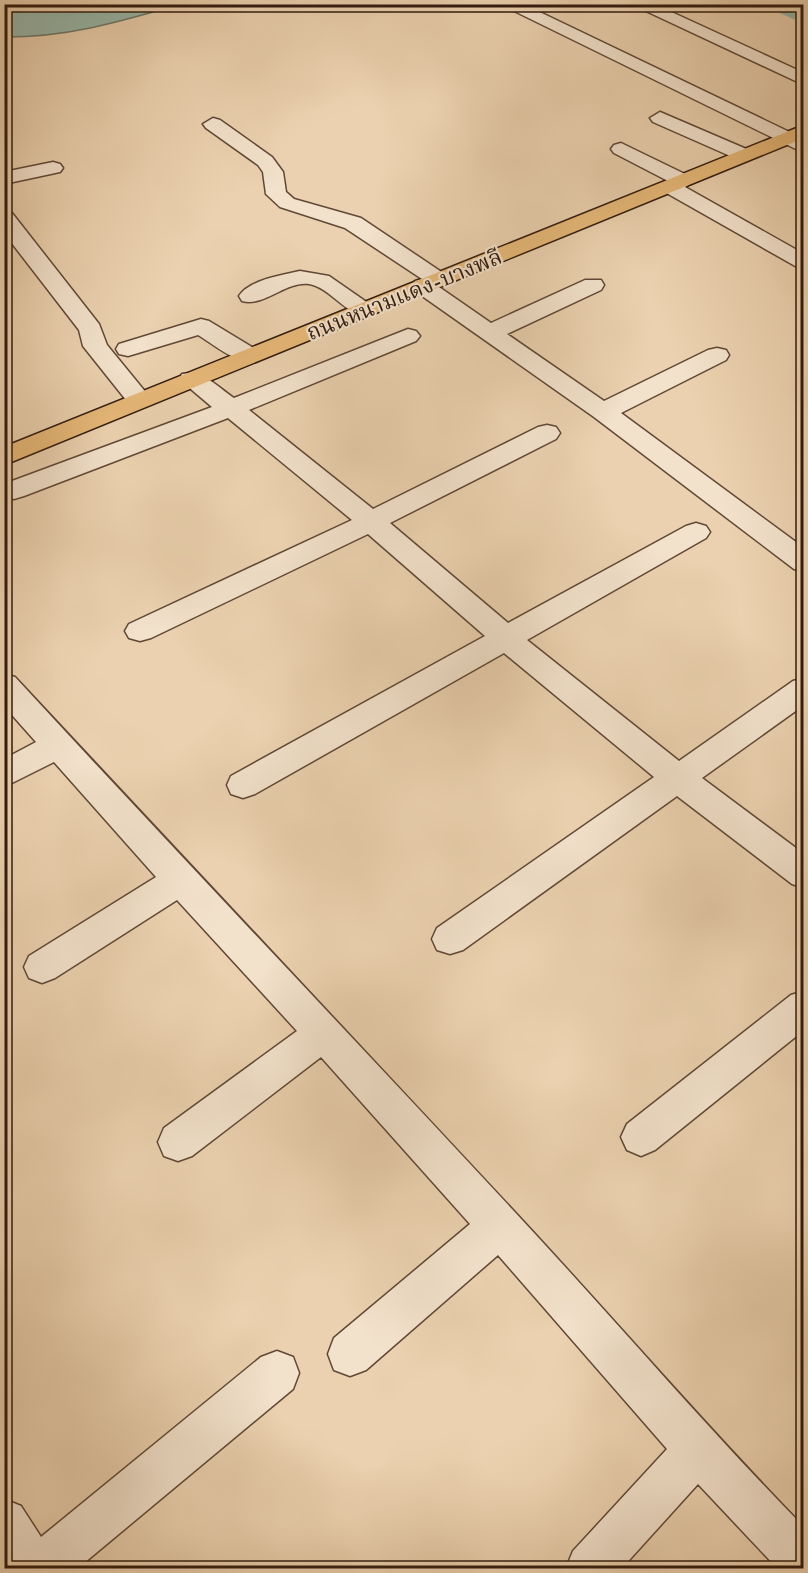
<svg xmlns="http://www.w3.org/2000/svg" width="808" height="1573" font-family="'IM FELL Double Pica','Noto Serif Thai',serif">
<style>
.water{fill:#98b7aa;stroke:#6f796c;stroke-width:1.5}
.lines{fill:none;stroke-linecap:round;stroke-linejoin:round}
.canal{fill:#98b7aa;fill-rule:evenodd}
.minor-casing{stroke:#604836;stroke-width:3}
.major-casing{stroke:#321b0e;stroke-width:3}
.minor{fill:#f2e1cb;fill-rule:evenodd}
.major{fill:#e6b878;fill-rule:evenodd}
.labels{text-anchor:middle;stroke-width:4.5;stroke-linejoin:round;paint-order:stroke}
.far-street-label{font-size:22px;fill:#321b0e;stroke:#f2e1cb}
</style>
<rect width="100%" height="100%" fill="#ebd1af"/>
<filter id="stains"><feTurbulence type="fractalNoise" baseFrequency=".00333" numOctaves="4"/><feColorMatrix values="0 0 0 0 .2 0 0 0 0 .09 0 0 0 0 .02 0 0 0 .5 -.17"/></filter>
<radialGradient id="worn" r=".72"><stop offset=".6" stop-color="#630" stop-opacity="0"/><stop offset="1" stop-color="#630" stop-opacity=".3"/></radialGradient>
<path class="water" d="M4,5L5,4L178,5C119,22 68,37 5,37Z"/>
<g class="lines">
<path class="canal" d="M769,4H796L804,9V24L771,9Z"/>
<g class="minor-casing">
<path id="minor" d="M500,4H523L804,139V153Z
M631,4H654L804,73V85Z
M795,4H804V10Z
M660,112L751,151L754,155L751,159H737L653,122L650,118Z
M213,118L220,120L272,157L283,172L286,192L294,199L361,218L446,275L449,280L446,285L439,287L491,323L585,280H601L604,285L601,290L507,334L604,401L708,350L717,348L726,350L729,355L726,360L621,413L804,548V571L794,569L594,417L415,291L412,286L415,281L422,279L345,228L280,207L266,194L263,172L258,165L206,128L203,124Z
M621,143L691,177L694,181L685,187L804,254V271L663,191L660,187L668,181L614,153L611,149L614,145Z
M53,162L60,164L63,168L60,172L4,184V172Z
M4,212L12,213L99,324L107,345L152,400L148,405L139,408L130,405L83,346L79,330L4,233Z
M300,271L329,276L378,310L374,315C348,321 333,288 309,284C285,281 265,307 242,301L239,296C249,280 282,275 300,271Z
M201,319L209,321L257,350L260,355L257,360C236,365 215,345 198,335L128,356L119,354L116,349L119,344Z
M408,329L416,331L420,336L416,341L249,410L373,509L538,427L547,425L556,427L560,433L556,439L390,523L508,623L686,526L696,523L706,526L710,532L706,538L527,640L679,761L793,681L804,678V705L702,778L804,854V888L792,884L677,796L463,950L450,954L437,950L432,939L437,928L654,777L504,653L255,794L243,798L231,794L227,785L231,776L485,636L368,534L151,638L140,641L129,638L125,631L129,624L352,520L228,418L24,496L14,499L4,496V484L212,407L179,379L182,374C202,369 218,387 234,398Z
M4,674L15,677C179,855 347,1031 512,1209C610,1314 703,1424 804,1527V1568H777L698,1484L622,1568H566L573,1551L667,1449L498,1255L366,1370L350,1376L334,1370L328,1354L334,1338L470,1224L321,1057L192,1156L178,1161L164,1156L158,1142L164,1128L297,1031L177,900L55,978L42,983L29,978L24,967L29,956L156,877L54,762L4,787V759L36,742L4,706Z
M804,991V1030L655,1150L641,1156L627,1150L621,1137L627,1124L791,995Z
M277,1351L293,1357L299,1373L293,1389L78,1568H4V1499L21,1506L41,1537L261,1357Z"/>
</g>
<g class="major-casing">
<path id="major" d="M804,125V138L4,465V447Z"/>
</g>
<use href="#minor" class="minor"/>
<use href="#major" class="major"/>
</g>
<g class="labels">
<g class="far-street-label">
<text transform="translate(404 294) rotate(-22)" y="8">ถนนหนามแดง-บางพลี</text>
</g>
</g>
<rect width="808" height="1573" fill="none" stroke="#ebd1af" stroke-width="24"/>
<rect x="6" y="6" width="796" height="1561" fill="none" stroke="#321b0e" stroke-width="3"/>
<rect x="12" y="12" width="784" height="1549" fill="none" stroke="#321b0e" stroke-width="1.5"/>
<rect width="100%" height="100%" filter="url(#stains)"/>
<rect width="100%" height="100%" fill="url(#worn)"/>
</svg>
